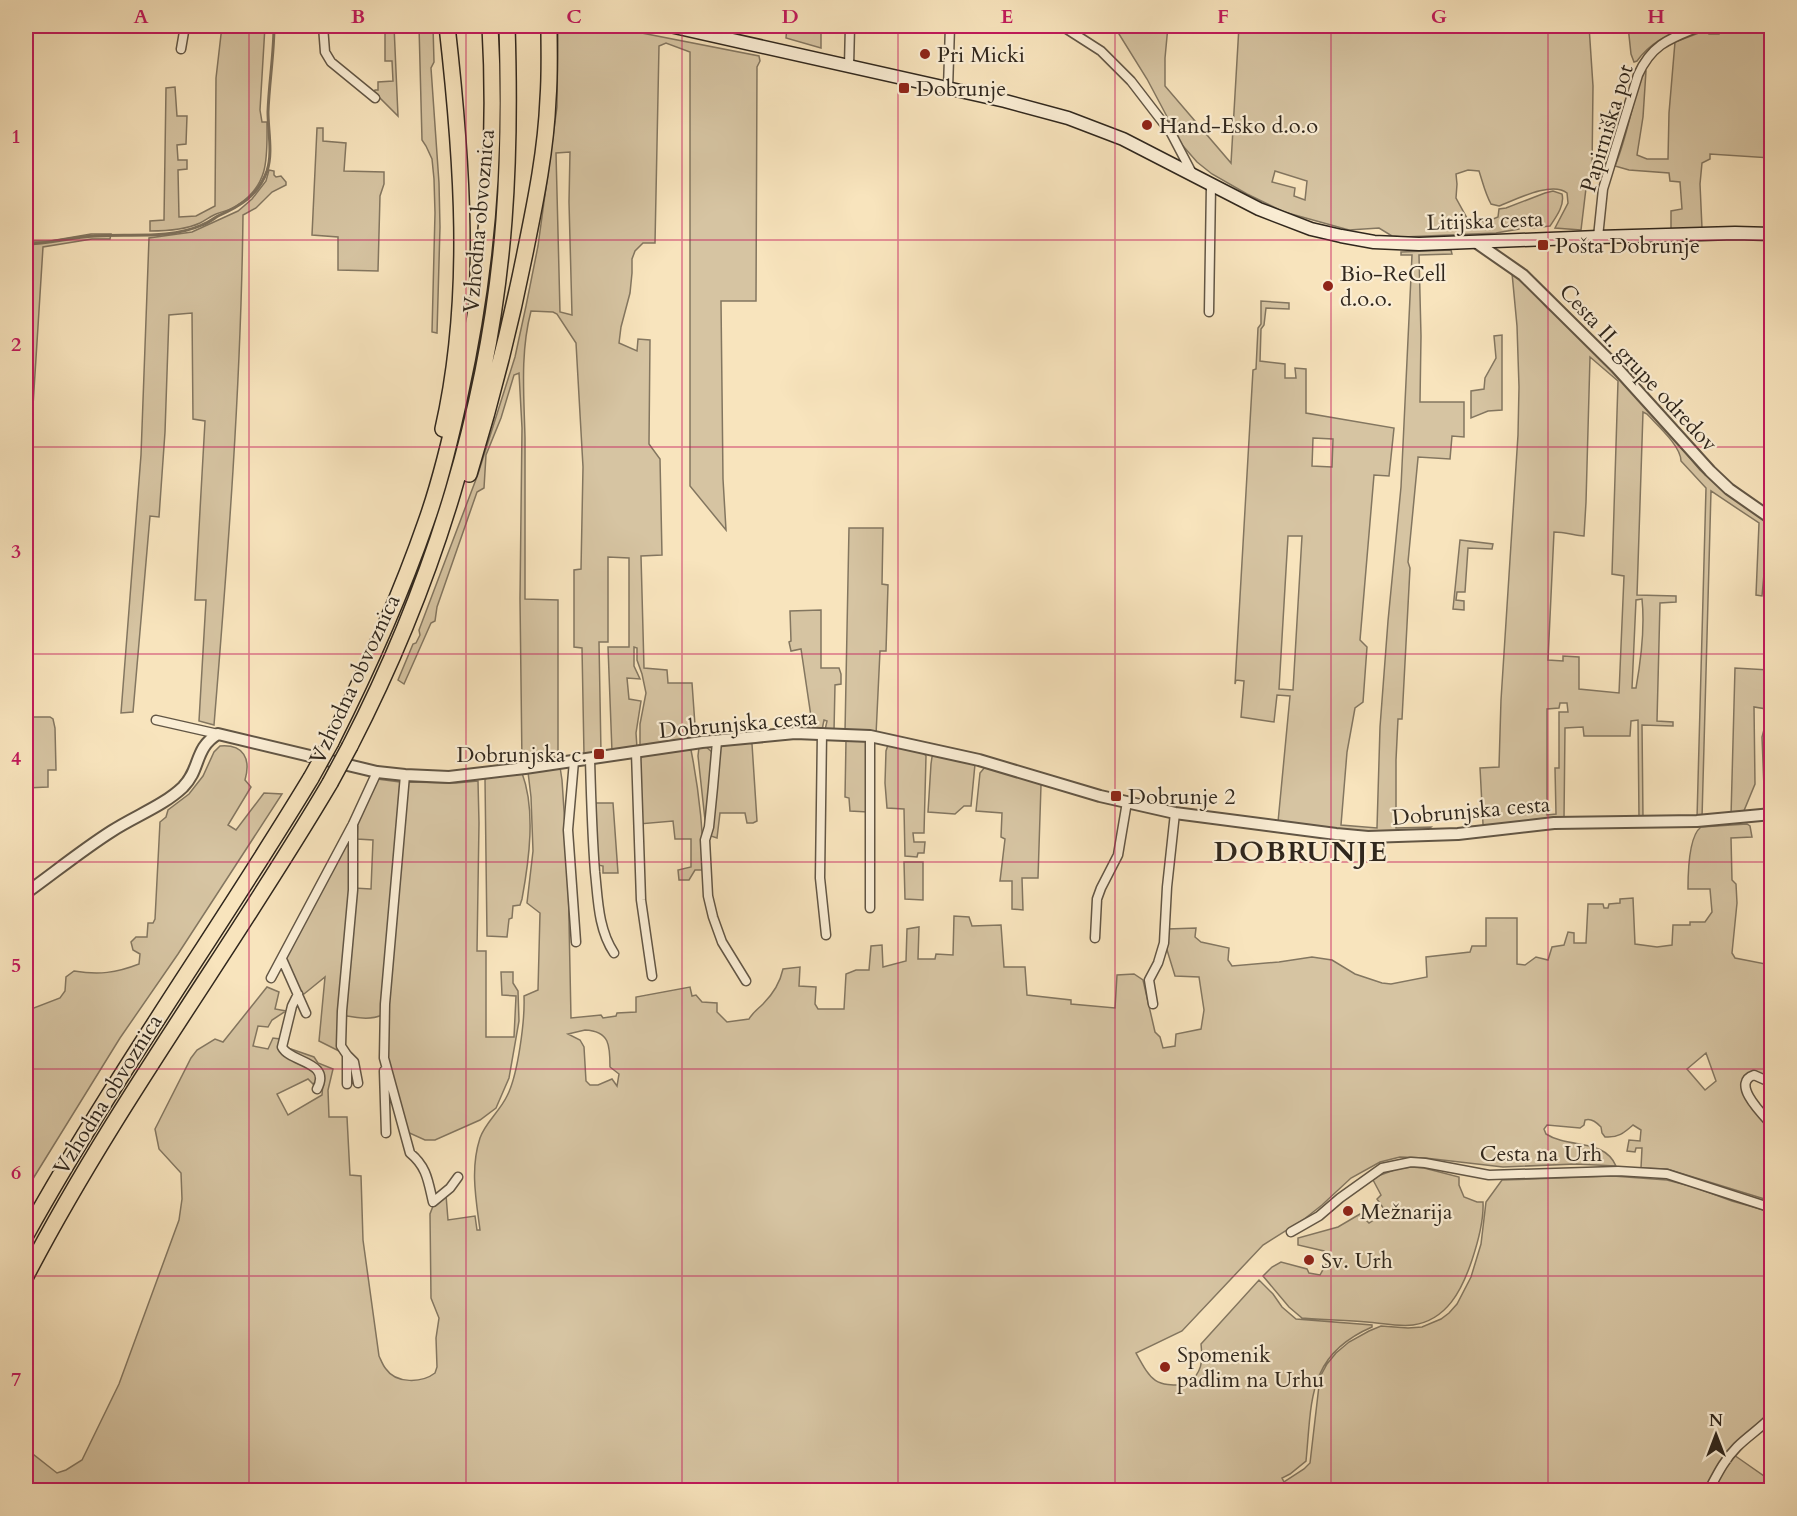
<svg xmlns="http://www.w3.org/2000/svg" width="1797" height="1516" font-family="Cardo,serif">
<style>
.green{fill:#d6c4a2;stroke:#837660;stroke-width:1.5;fill-rule:evenodd}
.lines{fill:none;stroke-linecap:round;stroke-linejoin:round}
.stream{stroke:#7f725d;stroke-width:3}
.minor-casing{stroke:#625645;stroke-width:11}
.tertiary-casing{stroke:#625645;stroke-width:14}
.secondary-casing{stroke:#30271d;stroke-width:15}
.motorway-casing{stroke:#30271d;stroke-width:18}
.minor{stroke:#faedd4;stroke-width:8}
.tertiary{stroke:#faedd4;stroke-width:10}
.secondary{stroke:#faedd4;stroke-width:12}
.motorway{stroke:#f8e4bd;stroke-width:15}
.motorway-bridge-casing{stroke:#30271d;stroke-width:18;stroke-linecap:butt}
.motorway-bridge{stroke:#f8e4bd;stroke-width:15}
.grid{fill:none;stroke:#c2185b;stroke-width:1.5;stroke-opacity:0.55}
.poi-dot{fill:#8f2418;stroke:#faedd4;stroke-width:2}
.labels{text-anchor:middle;stroke-width:4.5;stroke-linejoin:round;paint-order:stroke}
.poi-label{font-size:22px;fill:#30271d;stroke:#faedd4;text-anchor:start}
.street-label{font-size:22px;fill:#30271d;stroke:#faedd4}
.district-label{font-size:28px;font-weight:bold;letter-spacing:1.5px;fill:#30271d;stroke:#faedd4}
.neatline{fill:none;stroke:#c2185b;stroke-width:2}
.grid-label{font-size:20px;text-anchor:middle;font-weight:bold;fill:#c2185b}
</style>
<rect width="100%" height="100%" fill="#f8e4bd"/>
<filter id="stains"><feTurbulence type="fractalNoise" baseFrequency=".00333" numOctaves="4"/><feColorMatrix values="0 0 0 0 .2 0 0 0 0 .09 0 0 0 0 .02 0 0 0 .5 -.17"/></filter>
<radialGradient id="worn" r=".72"><stop offset=".6" stop-color="#630" stop-opacity="0"/><stop offset="1" stop-color="#630" stop-opacity=".3"/></radialGradient>
<path class="green" d="M222,26H265L260,110L262,122H267C267,156 270,184 238,205C232,210 223,211 216,214C211,216 206,220 200,223C185,230 166,231 150,231V221L164,220L166,88L175,87L177,116H187L186,144L177,145L178,160H187V169L178,170L179,217L196,216L215,206L216,78Z
M385,26H394L398,116L374,92L375,90H378V82L393,81L392,61H385Z
M419,26H433L434,62L431,68L439,183L440,227L437,333L432,332L435,213L434,179L432,159L426,146L422,140Z
M558,26H606L759,56L760,61L757,67L756,301H721L723,479L726,530L690,486V52L666,43L659,46L655,243H643L635,251L632,259V273L630,293L621,327L619,343L637,351L638,339L650,340L649,444L660,459L662,555L641,556L644,668L667,670L668,683H692L696,739L640,747V724L646,693L642,674L637,660V648L634,647V666L640,679L627,678L629,699L641,701L636,733L637,748L612,752L608,647H629V558L608,557V642H599L601,753L584,755L582,648L574,647V570L581,569L583,467L576,343L557,314L553,312L531,311C520,353 524,395 525,438C525,492 525,545 525,599L558,600V758L522,764L520,599L522,428L519,373L514,375L501,418L486,455L484,488L477,492L437,607L435,621L431,623L404,684L398,680L413,644L416,643L420,635L419,630L478,474L515,357L526,306L538,246L557,107ZM570,152L569,202L572,315L560,312L556,153Z
M787,26H821V48L786,38Z
M1114,26H1168L1165,58V86L1231,163L1239,26H1589L1593,86L1592,170L1587,180L1581,230L1555,228L1568,203L1567,193C1552,181 1517,199 1499,206L1491,204C1485,193 1483,183 1479,171L1468,170L1456,174L1457,184L1456,198L1467,218L1486,222L1498,217L1499,209L1506,208L1545,193L1553,191L1562,194C1565,205 1556,217 1550,226L1531,228L1529,225H1521L1519,229L1496,233L1403,237L1392,236L1379,228L1349,230L1284,212L1247,194L1212,174L1197,162L1177,139L1172,126L1147,79ZM1275,171L1307,181L1305,200L1294,196L1295,188L1272,182Z
M1628,26H1687C1667,35 1650,43 1637,61L1634,62L1631,54Z
M1729,26H1771V158L1710,154V159L1702,163L1700,184L1702,228L1671,231V211L1682,209L1680,182L1670,181L1669,173L1629,170L1615,166C1628,135 1632,101 1644,70L1646,71L1643,117L1637,155L1647,159H1668L1669,113L1675,42L1704,31H1709V34H1719Z
M317,128H323V141L346,143L344,171L384,172V184L380,196L378,271L338,270V237L312,235Z
M269,170L274,171V175L276,177L281,176L286,182V185L272,192L256,208L243,215C241,385 228,555 214,725L199,721L206,600H195L205,421L193,419L192,313L169,315L165,432L159,517L150,516L133,712L121,713L141,455L149,238L192,232L238,211L252,199L266,181Z
M91,234H111L110,239H92L43,247L26,517V241H50Z
M1451,250L1452,254L1419,255L1421,336L1420,402H1464V437L1452,436L1450,459L1418,457V458L1408,562L1410,568L1402,719H1398L1396,760V828L1431,827L1425,832H1359L1278,822L1290,696L1277,695L1274,722L1241,717L1244,681L1236,680L1235,684L1253,370L1256,369L1258,328L1261,324V301L1289,303V309L1266,308L1264,325L1261,329L1260,361L1285,364V378H1296L1295,368L1306,369V413L1394,428L1389,476L1374,475L1360,640L1367,647L1363,702L1355,708L1347,752L1341,825L1377,828L1380,727L1388,621L1401,487L1412,255H1401V252ZM1313,438L1333,439L1332,467L1312,466ZM1288,536H1302L1293,690L1279,689Z
M1512,273L1534,293L1548,309L1556,313L1645,405L1700,470L1724,491L1771,525V530H1768L1762,596L1756,595L1759,523L1711,491L1702,818H1697L1706,488L1681,461C1681,446 1657,425 1647,414L1643,412L1637,595L1676,596V602L1660,603L1657,721L1673,722V726L1642,725L1643,818H1639L1638,720L1631,721L1630,736H1584L1583,727L1565,728L1564,819L1485,826L1483,824L1480,768L1499,767L1501,700L1518,435L1519,387L1517,326ZM1590,357L1618,381L1612,574L1624,576L1619,693L1579,689V657L1563,656V661L1548,660L1554,532C1564,532 1574,535 1584,536L1586,502ZM1642,599C1645,628 1641,660 1636,688H1632L1636,600ZM1560,703H1567L1568,712H1559V768H1555L1556,814L1547,815V709L1559,708Z
M1502,335V410L1488,411L1471,418V391L1484,389L1485,378L1496,358L1494,336Z
M849,528H883L882,584L888,585L886,651H880L876,735L845,732Z
M1460,540L1493,544L1492,549L1468,548L1465,592H1457L1456,600L1464,601V610L1453,609Z
M821,610V668H839L841,674V684L835,685L834,731L825,730L827,721L824,720L822,730H813L801,649L791,651L789,642L791,641L790,611Z
M1771,643V809H1770V788L1764,787L1762,737L1766,722V709L1754,707L1755,784L1743,813L1731,816L1735,668L1769,670Z
M26,717H50L53,719L55,728L56,770H48V787L26,788Z
M846,740L866,741L868,812L850,811L849,798L845,797Z
M747,742L752,744L757,821L753,823H747L745,813H720L717,838L711,836L718,751L721,746Z
M888,745H893L923,751L926,756L924,833H913L914,842H925L924,853H918L917,857L905,856L904,809L887,808L885,783L886,751Z
M220,746C244,744 251,759 245,780L251,787L228,825L236,830L264,793L282,794L178,954L120,1038L26,1190V1011L60,998L65,991L66,977L74,971C99,975 116,973 139,964L140,954L133,950L131,942L136,937H147L148,923H153L155,919L160,822L166,817L168,810L189,794L203,776L214,752Z
M699,747H706L712,752L713,765L707,820H705L698,756Z
M683,750H691C699,790 703,830 704,870H695L689,880H679L678,870L691,867V839H675L673,821L639,824L640,760L642,755Z
M936,753L975,764L971,806H964L955,814L928,812L931,764L932,757Z
M560,767L562,780L568,872L571,1018L601,1015L603,1018L616,1016L617,1013L636,1012V997L690,987L692,996L696,995L702,1002L717,1003V1012L727,1022L749,1019C753,1012 758,1009 763,1004C773,994 780,983 783,969L800,967L799,986L816,987L815,1004L818,1009H844L846,974L856,970H869L871,946L882,945L883,967L906,961L907,929L919,927L918,959H935L936,954L953,955L954,916L969,917L972,926L1001,925L1004,967H1025L1027,995L1071,1000V1004L1115,1008L1117,975L1134,974L1143,980L1155,1032L1160,1037L1163,1048L1175,1046L1176,1034L1201,1029L1204,1010L1199,977L1175,976L1167,950V929L1196,928L1195,937L1201,942L1229,948L1228,960L1232,966L1279,962L1312,957L1332,960L1355,974L1382,983L1391,984L1427,977L1426,957L1470,952L1472,946H1486V918H1517V964L1525,965L1536,957L1548,960L1552,947L1564,945L1568,932L1574,933V943H1586L1588,904H1603L1604,908H1608L1609,904L1620,903V899L1633,898L1635,944L1657,947L1672,945L1673,925H1690V922H1705L1712,912L1710,889H1688C1688,874 1689,836 1701,827L1747,824L1750,826L1752,837L1731,838L1732,880L1736,884L1737,903L1732,953L1735,958L1771,965V1080L1745,1077L1755,1110L1771,1130V1201L1667,1169L1641,1168L1642,1148H1636L1635,1152L1627,1151L1629,1140L1640,1141L1641,1130L1633,1125C1624,1133 1618,1138 1605,1137L1602,1133L1601,1127C1597,1123 1592,1118 1585,1120L1584,1125L1580,1128L1547,1125L1544,1129L1546,1134C1569,1149 1604,1138 1616,1166L1575,1164L1503,1167L1425,1158L1400,1157L1380,1162L1351,1178L1322,1205L1303,1220L1263,1245L1182,1331L1136,1353C1152,1382 1154,1386 1188,1385C1202,1371 1203,1363 1201,1344L1259,1280L1273,1294L1282,1307L1296,1319L1372,1325V1327C1307,1355 1312,1400 1306,1461L1290,1474L1282,1478L1284,1482L1304,1469L1310,1463L1320,1377L1327,1364L1336,1353L1349,1342L1369,1331L1381,1326L1408,1328L1422,1327L1441,1319L1449,1313L1457,1304L1471,1277L1481,1244L1486,1202L1502,1180L1613,1176L1667,1180L1694,1187L1732,1201L1771,1212V1412C1762,1425 1747,1432 1736,1442C1722,1456 1715,1473 1706,1490H26V1452L34,1455L57,1473L66,1470L82,1460L119,1384L179,1220L182,1199L181,1173L159,1149L155,1129L191,1058L197,1050L215,1039L223,1042L267,987L279,992L275,1009L286,1011L272,1020L268,1027L258,1026L253,1046L268,1049L273,1038L280,1039L279,1048L281,1053C295,1059 314,1065 318,1081L313,1084L308,1079L277,1094L288,1115L322,1095L323,1082L322,1075L287,1051L288,1048L314,1057L318,1063L333,1069L328,1090L329,1117H347L350,1175L361,1176L363,1240L379,1356C381,1360 383,1366 386,1369C396,1384 422,1383 435,1373L437,1367L436,1338L439,1318L431,1298L430,1214L433,1206L446,1195L448,1220L475,1216L477,1230H480C476,1199 470,1169 480,1138C485,1123 500,1111 507,1096C518,1075 525,1020 524,996L538,990L540,913L527,903L533,851L531,797L528,772ZM585,1030C610,1031 610,1046 610,1067L619,1074L617,1086L612,1079L598,1085H590L586,1081L584,1047L580,1040L568,1034ZM1706,1053L1716,1081L1705,1090L1687,1069Z
M985,767L1035,781L1041,785L1038,878H1022L1023,910L1012,909V881H1000L1005,839L1001,837L1002,813L976,811L980,773Z
M522,773C536,810 529,861 522,899L520,905L513,906L512,918L509,919L507,937L487,936L485,779L496,775Z
M377,779L400,782L382,1015C372,1020 357,1018 347,1016L345,1012L354,888L371,889L373,840L357,839L358,821Z
M478,781L479,823L477,951H486V1037H514L516,996L502,995L501,972H513V983L518,991L519,1021L509,1078L496,1108L480,1120L435,1140H425L405,1131L386,1056V1030L408,782L456,783Z
M593,803H613L618,873H603V866L598,865Z
M349,838L351,869L339,1051L319,1041L325,977L304,994L298,992L287,963V956Z
M904,862H923V900L905,899Z
M1411,1167L1424,1168L1459,1177V1185L1464,1197L1477,1202H1483C1484,1221 1478,1242 1472,1260C1462,1290 1447,1320 1413,1325C1399,1327 1381,1323 1367,1322C1345,1320 1324,1320 1302,1318L1289,1307L1263,1276L1272,1267L1281,1262L1307,1269L1309,1273L1320,1275L1329,1259L1324,1251L1298,1245V1238L1338,1227L1360,1214L1369,1223L1386,1212L1377,1199L1381,1195L1372,1178L1397,1169Z
M1734,1455L1771,1481V1490H1713L1722,1471Z"/>
<g class="lines">
<path class="stream" d="M26,244C49,244 71,237 94,236C129,233 168,240 202,225C208,223 213,219 218,216C240,206 258,196 267,171C273,153 268,131 268,112C269,83 274,54 274,26"/>
<g class="minor-casing">
<path id="minor" d="M323,26L325,52L331,62L375,98
M1062,26L1101,51L1131,81L1171,133L1193,175
M181,49L185,26
M849,66L850,26
M948,89L950,26
M1598,237L1603,189L1638,75C1652,43 1672,38 1701,26
M1209,312L1211,185
M156,720L218,734
M822,733L820,878L826,935
M717,741L713,787L709,827L705,840L708,896L713,917L722,942L746,981
M636,752L641,900L652,976
M590,759C591,797 592,834 595,872C598,899 598,929 614,953
M574,761L568,830L576,942
M405,775L385,1004L384,1058L410,1153C427,1167 428,1181 433,1202L450,1188L458,1177
M353,824V890L342,1011L341,1046L347,1055L354,1062L358,1083
M870,908V736
M1095,938L1097,899L1101,888L1118,855L1127,802
M282,959L306,1013
M271,978L353,824L377,772
M298,994L292,1006L282,1047C290,1063 332,1061 317,1089
M1153,1004L1149,980L1158,963L1164,943L1167,887L1175,813
M347,1055V1084
M384,1071L386,1133
M1772,1083L1754,1075C1730,1083 1763,1115 1772,1125
M1291,1232L1319,1216L1340,1198L1382,1168L1411,1162L1425,1163L1489,1175L1618,1171L1667,1174L1772,1208
M1709,1490C1717,1475 1724,1460 1737,1447C1748,1436 1761,1428 1772,1416"/>
</g>
<g class="tertiary-casing">
<path id="tertiary" d="M1477,243L1523,275L1616,367L1710,471L1729,489L1772,519
M26,893C54,873 82,850 112,831C135,816 163,806 183,787C201,769 194,748 218,734L377,772L405,775L449,777L525,768L702,742L755,737L795,733L870,736L979,760L1100,796L1175,813L1336,834L1368,837L1458,834L1554,823L1697,821L1772,814"/>
</g>
<g class="secondary-casing">
<path id="secondary" d="M670,26L1005,101L1068,118L1123,139L1259,209L1311,229L1341,236L1374,242L1419,244L1598,237L1735,233L1772,234"/>
</g>
<g class="motorway-casing">
<path id="motorway" d="M443,429C473,297 462,158 447,26
M469,474C492,399 511,324 526,248C536,199 546,149 548,99C550,74 549,50 549,26
M331,742C367,670 400,597 426,522C441,480 451,437 460,395C487,273 497,149 490,26
M350,746C434,583 490,404 504,220C509,155 509,91 507,26
M26,1235C113,1078 218,932 311,778
M26,1276C115,1105 232,949 330,783"/>
</g>
<use href="#minor" class="minor"/>
<use href="#tertiary" class="tertiary"/>
<use href="#secondary" class="secondary"/>
<use href="#motorway" class="motorway"/>
<g class="motorway-bridge-casing">
<path id="motorway-bridge" d="M311,778L331,742
M330,783L350,746"/>
</g>
<use href="#motorway-bridge" class="motorway-bridge"/>
</g>
<path class="grid" d="M249,26V1490M466,26V1490M682,26V1490M898,26V1490M1115,26V1490M1331,26V1490M1548,26V1490M26,240H1772M26,447H1772M26,654H1772M26,862H1772M26,1069H1772M26,1276H1772"/>
<g class="poi-dot">
<circle cx="925" cy="54" r="6"/>
<rect x="898" y="82" width="12" height="12" rx="3"/>
<circle cx="1147" cy="125" r="6"/>
<rect x="1537" y="239" width="12" height="12" rx="3"/>
<circle cx="1328" cy="286" r="6"/>
<rect x="593" y="748" width="12" height="12" rx="3"/>
<rect x="1110" y="790" width="12" height="12" rx="3"/>
<circle cx="1348" cy="1211" r="6"/>
<circle cx="1309" cy="1260" r="6"/>
<circle cx="1165" cy="1367" r="6"/>
</g>
<g class="labels">
<g class="poi-label">
<text x="937" y="62">Pri Micki</text>
<text x="916" y="96">Dobrunje</text>
<text x="1159" y="133">Hand-Esko d.o.o</text>
<text x="1555" y="253">Pošta Dobrunje</text>
<text x="1340" y="281">Bio-ReCell<tspan x="1340" dy="25">d.o.o.</tspan></text>
<text x="587" y="762" text-anchor="end">Dobrunjska c.</text>
<text x="1128" y="804">Dobrunje 2</text>
<text x="1360" y="1219">Mežnarija</text>
<text x="1321" y="1268">Sv. Urh</text>
<text x="1177" y="1362">Spomenik<tspan x="1177" dy="25">padlim na Urhu</tspan></text>
</g>
<g class="street-label">
<text transform="translate(1606 128) rotate(-73)" y="8">Papirniška pot</text>
<text transform="translate(1485 220) rotate(-2)" y="8">Litijska cesta</text>
<text transform="translate(478 221) rotate(-85)" y="8">Vzhodna obvoznica</text>
<text transform="translate(1639 367) rotate(47)" y="8">Cesta II. grupe odredov</text>
<text transform="translate(354 679) rotate(-65)" y="8">Vzhodna obvoznica</text>
<text transform="translate(738 723) rotate(-5)" y="8">Dobrunjska cesta</text>
<text transform="translate(1471 810) rotate(-5)" y="8">Dobrunjska cesta</text>
<text transform="translate(107 1094) rotate(-58)" y="8">Vzhodna obvoznica</text>
<text x="1541" y="1161">Cesta na Urh</text>
</g>
<g class="district-label">
<text x="1301" y="861">DOBRUNJE</text>
</g>
</g>
<rect width="1797" height="1516" fill="none" stroke="#f8e4bd" stroke-width="66"/>
<g transform="translate(1716 1435)" stroke="#faedd4" stroke-width="4.5" paint-order="stroke">
<path d="M0-4.5L10 22L0 15L-10 22Z" fill="#30271d"/>
<text y="-9" font-size="16" font-weight="bold" text-anchor="middle" fill="#30271d">N</text>
</g>
<rect x="33" y="33" width="1731" height="1450" class="neatline"/>
<g class="grid-label">
<text x="141" y="23">A</text>
<text x="358" y="23">B</text>
<text x="574" y="23">C</text>
<text x="790" y="23">D</text>
<text x="1007" y="23">E</text>
<text x="1223" y="23">F</text>
<text x="1439" y="23">G</text>
<text x="1656" y="23">H</text>
<text x="16" y="143">1</text>
<text x="16" y="351">2</text>
<text x="16" y="558">3</text>
<text x="16" y="765">4</text>
<text x="16" y="972">5</text>
<text x="16" y="1179">6</text>
<text x="16" y="1386">7</text>
</g>
<rect width="100%" height="100%" filter="url(#stains)"/>
<rect width="100%" height="100%" fill="url(#worn)"/>
</svg>
